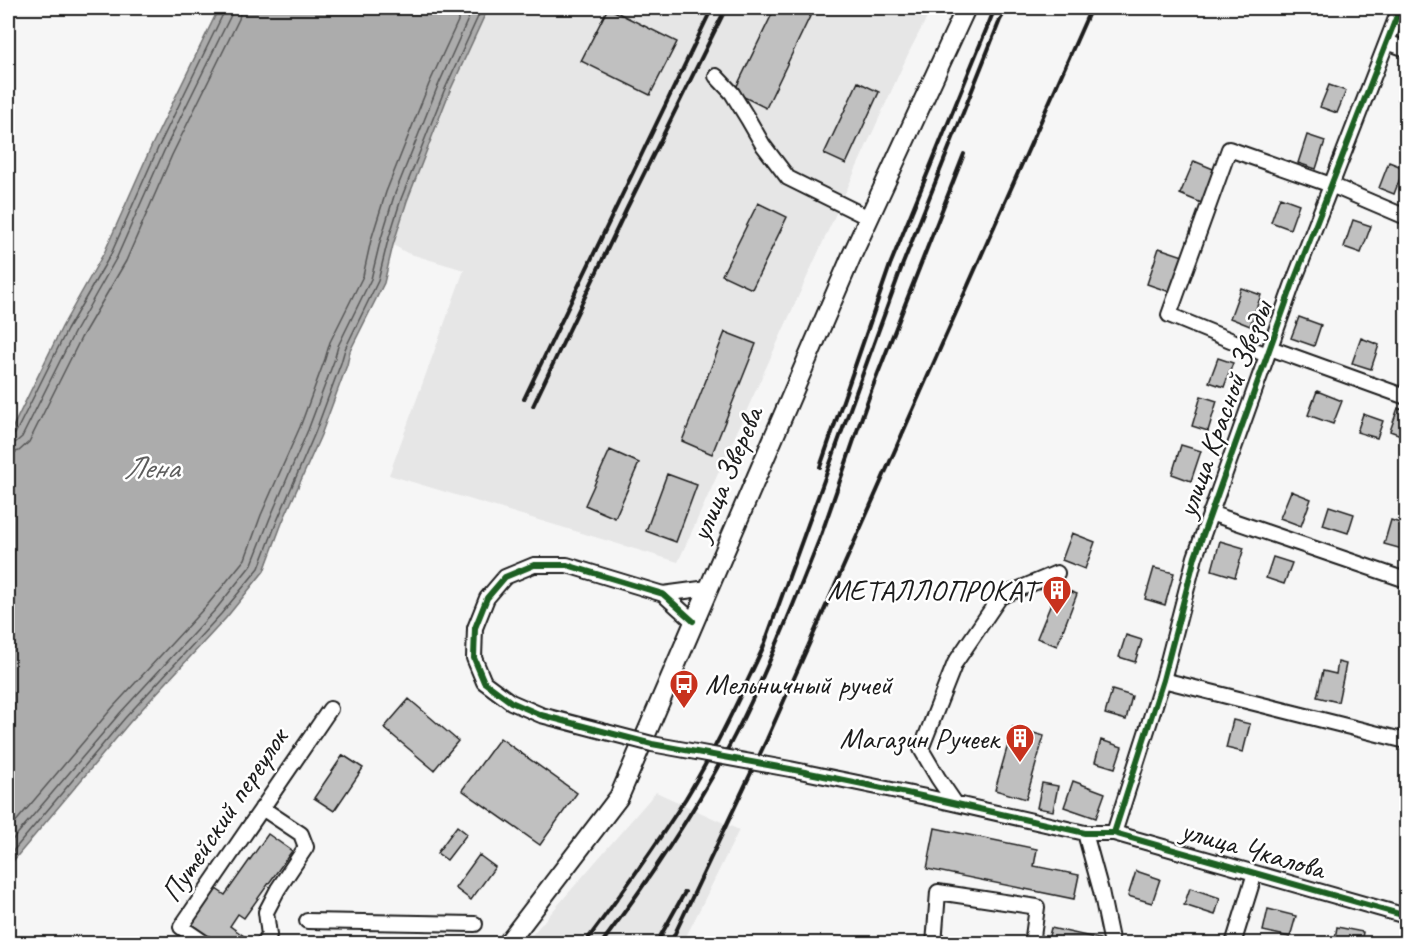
<svg xmlns="http://www.w3.org/2000/svg" width="1414" height="951" font-family="Caveat,sans-serif">
<style>
.built{fill:#e6e6e6}
.water{fill:#acacac;stroke:#727272;stroke-width:1.5}
.lines{fill:none;stroke-linecap:round;stroke-linejoin:round}
.shore{stroke:#565656;stroke-width:1.5}
.building{fill:#c0c0c0;stroke:#1c1c1c;stroke-width:1.5}
.minor-casing{stroke:#1c1c1c;stroke-width:18}
.major-casing{stroke:#1c1c1c;stroke-width:22}
.minor{stroke:#fff;stroke-width:14}
.major{stroke:#fff;stroke-width:18}
.rail{stroke:#1c1c1c;stroke-width:4}
.minor-bridge-casing{stroke:#1c1c1c;stroke-width:18;stroke-linecap:butt}
.minor-bridge{stroke:#fff;stroke-width:14}
.cycleway-casing{stroke:#fff;stroke-width:10}
.cycleway{stroke:#1b5e20;stroke-width:6}
.labels{text-anchor:middle;stroke-width:5;stroke-linejoin:round;paint-order:stroke}
.street-label{font-size:30px;fill:#1c1c1c;stroke:#fff}
.poi-label{font-size:30px;fill:#1c1c1c;stroke:#fff;text-anchor:end}
.water-label{font-size:32px;font-style:italic;fill:#5d5d5d;stroke:#fff}
</style>
<rect width="100%" height="100%" fill="#f6f6f6"/>
<filter id="ink" filterUnits="userSpaceOnUse"><feTurbulence type="fractalNoise" baseFrequency=".0167" numOctaves="2"/><feDisplacementMap in="SourceGraphic" scale="12" xChannelSelector="R" yChannelSelector="G"/><feConvolveMatrix kernelMatrix="1 2 1 2 8 2 1 2 1" color-interpolation-filters="sRGB"/></filter>
<g filter="url(#ink)">
<path class="built" d="M488,8H932L909,52L678,562L389,475L464,270L407,253L393,245L407,201L449,93Z
M656,792L739,830L683,943H525Z"/>
<path class="water" d="M219,8H488L449,93L407,201L393,245L384,283L350,351L347,365L321,435L282,523L264,571L226,618L130,722L8,867V437L62,327L105,251L152,145Z"/>
<g class="lines">
<path class="shore" d="M8,437L12,436L15,434L67,330L111,254L158,148L224,12V8
M8,444L15,443L22,437L74,333L117,257L164,151L231,15L232,8
M8,454L19,451L29,442L81,338L126,261L172,155L239,19L241,8
M8,831L113,707L209,603L245,559L261,515L300,427L325,359L330,342L363,276L371,240L386,192L429,84L464,8
M8,845L120,713L216,609L252,564L270,518L308,430L334,361L338,346L371,279L380,242L394,196L437,88L473,8
M8,857L125,718L221,614L259,568L277,521L315,433L341,363L345,349L378,281L387,244L401,199L444,91L482,8"/>
</g>
<path class="building" d="M608,8L677,42L650,95L581,61Z
M775,8H814L766,108L734,92Z
M1406,77V103L1398,99Z
M858,82L879,92L846,164L824,154Z
M1329,85L1346,91L1337,113L1320,107Z
M1307,135L1325,141L1316,169L1298,163Z
M1194,161L1218,171L1204,204L1180,194Z
M1389,162L1404,168L1394,194L1379,188Z
M1280,197L1299,204L1290,229L1271,222Z
M758,203L787,217L752,289L722,275Z
M1353,220L1371,226L1361,253L1344,247Z
M1159,248L1183,256L1170,292L1147,284Z
M1241,288L1261,295L1250,326L1230,318Z
M1299,317L1321,325L1314,346L1291,338Z
M725,332L756,344L712,454L682,441Z
M1361,338L1379,345L1371,369L1352,363Z
M1218,358L1233,363L1224,387L1209,382Z
M1317,391L1342,401L1333,424L1308,415Z
M1201,396L1217,401L1208,431L1192,426Z
M1398,408L1406,411V437L1390,431Z
M1363,414L1383,421L1377,438L1357,432Z
M1181,445L1201,451L1191,481L1172,474Z
M610,450L639,463L615,518L585,505Z
M667,474L697,485L676,542L646,531Z
M1291,491L1311,499L1301,526L1280,518Z
M1329,506L1354,514L1348,533L1323,525Z
M1391,520L1406,525V550L1384,544Z
M1072,533L1095,542L1085,569L1062,560Z
M1220,541L1244,548L1235,577L1212,570Z
M1273,557L1292,563L1284,584L1266,578Z
M1154,568L1174,573L1165,605L1145,599Z
M1058,587L1077,594L1057,646L1037,638Z
M1126,635L1142,640L1135,662L1119,657Z
M1338,662L1346,664L1338,702L1317,697L1323,671L1336,674Z
M1112,690L1132,696L1126,720L1105,714Z
M409,699L458,741L434,770L384,728Z
M1233,720L1250,724L1243,752L1226,748Z
M1013,727L1044,736L1026,799L995,790Z
M500,738L577,793L540,845L462,790Z
M1101,740L1122,747L1115,768L1095,762Z
M343,755L363,768L334,811L314,798Z
M1073,781L1105,793L1096,818L1064,807Z
M1042,783L1058,786L1053,811L1037,808Z
M457,826L467,834L447,860L437,853Z
M935,828L1037,849L1034,866L1079,875L1074,899L927,869Z
M268,834L292,851L244,918L238,914L230,926L255,944H214L187,924L213,887L225,895Z
M479,855L495,867L471,900L455,888Z
M1136,871L1160,879L1152,903L1128,896Z
M1190,888L1220,898L1215,915L1184,905Z
M1268,909L1296,916L1290,937L1263,931Z
M1337,927L1363,932L1361,944H1334Z
M1051,928L1100,939L1099,944H1047Z
M307,942H458V944H307Z"/>
<g class="lines">
<g class="minor-casing">
<path id="minor" d="M1387,42L1406,49
M716,76L732,93L748,119L763,145L788,178L869,218
M1270,348L1406,397
M1267,355L1169,315L1229,149L1331,185L1406,217
M1210,513L1406,580
M663,594L708,588
M1163,680L1406,741
M606,732L541,715L511,702L484,682L474,658L475,628L487,598L505,577L534,565H567L663,594L693,621
M926,797L1085,833H1114L1406,916
M955,803L938,778L921,749L955,663L1000,597L1057,573
M262,808L301,834L306,847L278,889L266,912L269,935L263,944
M1085,833L1101,891L1112,944
M1114,833L1163,680L1195,557L1292,286L1400,8
M307,921L475,924
M206,944L181,927L330,709
M934,944L938,892L1037,907L1032,944
M1233,944L1255,873"/>
</g>
<g class="major-casing">
<path id="major" d="M507,944L619,797L852,255L966,8"/>
</g>
<use href="#minor" class="minor"/>
<use href="#major" class="major"/>
<path class="rail" d="M524,399L712,8
M533,406L627,208L726,8
M820,467L890,265L995,8
M584,944C620,896 654,848 686,798C715,750 739,699 763,648L902,266L1000,20L1007,8
M601,944C658,868 711,788 751,702C777,647 799,591 821,535C839,485 855,435 873,386C903,308 934,231 964,154
M656,944L685,892
M670,944L767,739L1091,8"/>
<g class="minor-bridge-casing">
<path id="minor-bridge" d="M606,732L652,744L790,769L926,797"/>
</g>
<use href="#minor-bridge" class="minor-bridge"/>
<g class="cycleway-casing">
<path id="cycleway" d="M693,621L663,594L567,565H534L505,577L487,598L475,628L474,658L484,682L511,702L541,715L652,744L790,769L926,797L1085,833H1114L1406,916
M1114,833L1163,680L1195,557L1292,286L1400,8"/>
</g>
<use href="#cycleway" class="cycleway"/>
</g>
</g>
<defs>
<g id="building-pin" transform="scale(1.5)"><path d="M0 17L-7.5 6A9.5 9.5 0 1 1 7.5 6Z" fill="#c8321e" stroke="#fff"/><path d="M-4-6H4V6H1V3H-1V6H-4ZM-2.5-4.3h1.7v1.8h-1.7ZM.8-4.3h1.7v1.8H.8ZM-2.5-1h1.7V.8h-1.7ZM.8-1h1.7V.8H.8Z" fill="#fff"/></g>
<g id="bus-pin" transform="scale(1.5)"><path d="M0 17L-7.5 6A9.5 9.5 0 1 1 7.5 6Z" fill="#c8321e" stroke="#fff"/><path d="M-5-6H5V4H4V6H2V4H-2V6H-4V4H-5ZM-3.5-4V0h7V-4ZM-3.5 1.2v1.5H-2V1.2ZM2 1.2v1.5H3.5V1.2Z" fill="#fff"/></g>
</defs>
<g fill-rule="evenodd">
<use href="#building-pin" x="1057" y="590"/>
<use href="#bus-pin" x="684" y="684"/>
<use href="#building-pin" x="1020" y="738"/>
</g>
<g class="labels">
<g class="street-label">
<text transform="translate(1224 409) rotate(-70)" y="10">улица Красной Звезды</text>
<text transform="translate(726 474) rotate(-67)" y="10">улица Зверева</text>
<text transform="translate(224 815) rotate(-56)" y="10">Путейский переулок</text>
<text transform="translate(1253 849) rotate(16)" y="10">улица Чкалова</text>
</g>
<g class="poi-label">
<text x="1036" y="600">МЕТАЛЛОПРОКАТ</text>
<text x="705" y="694" text-anchor="start">Мельничный ручей</text>
<text x="999" y="748">Магазин Ручеек</text>
</g>
<g class="water-label">
<text x="151" y="478">Лена</text>
</g>
</g>
<rect width="1414" height="951" fill="none" stroke="#fff" stroke-width="30"/>
<rect x="15" y="15" width="1384" height="921" fill="none" stroke="#1c1c1c" stroke-width="2" filter="url(#ink)"/>
</svg>
